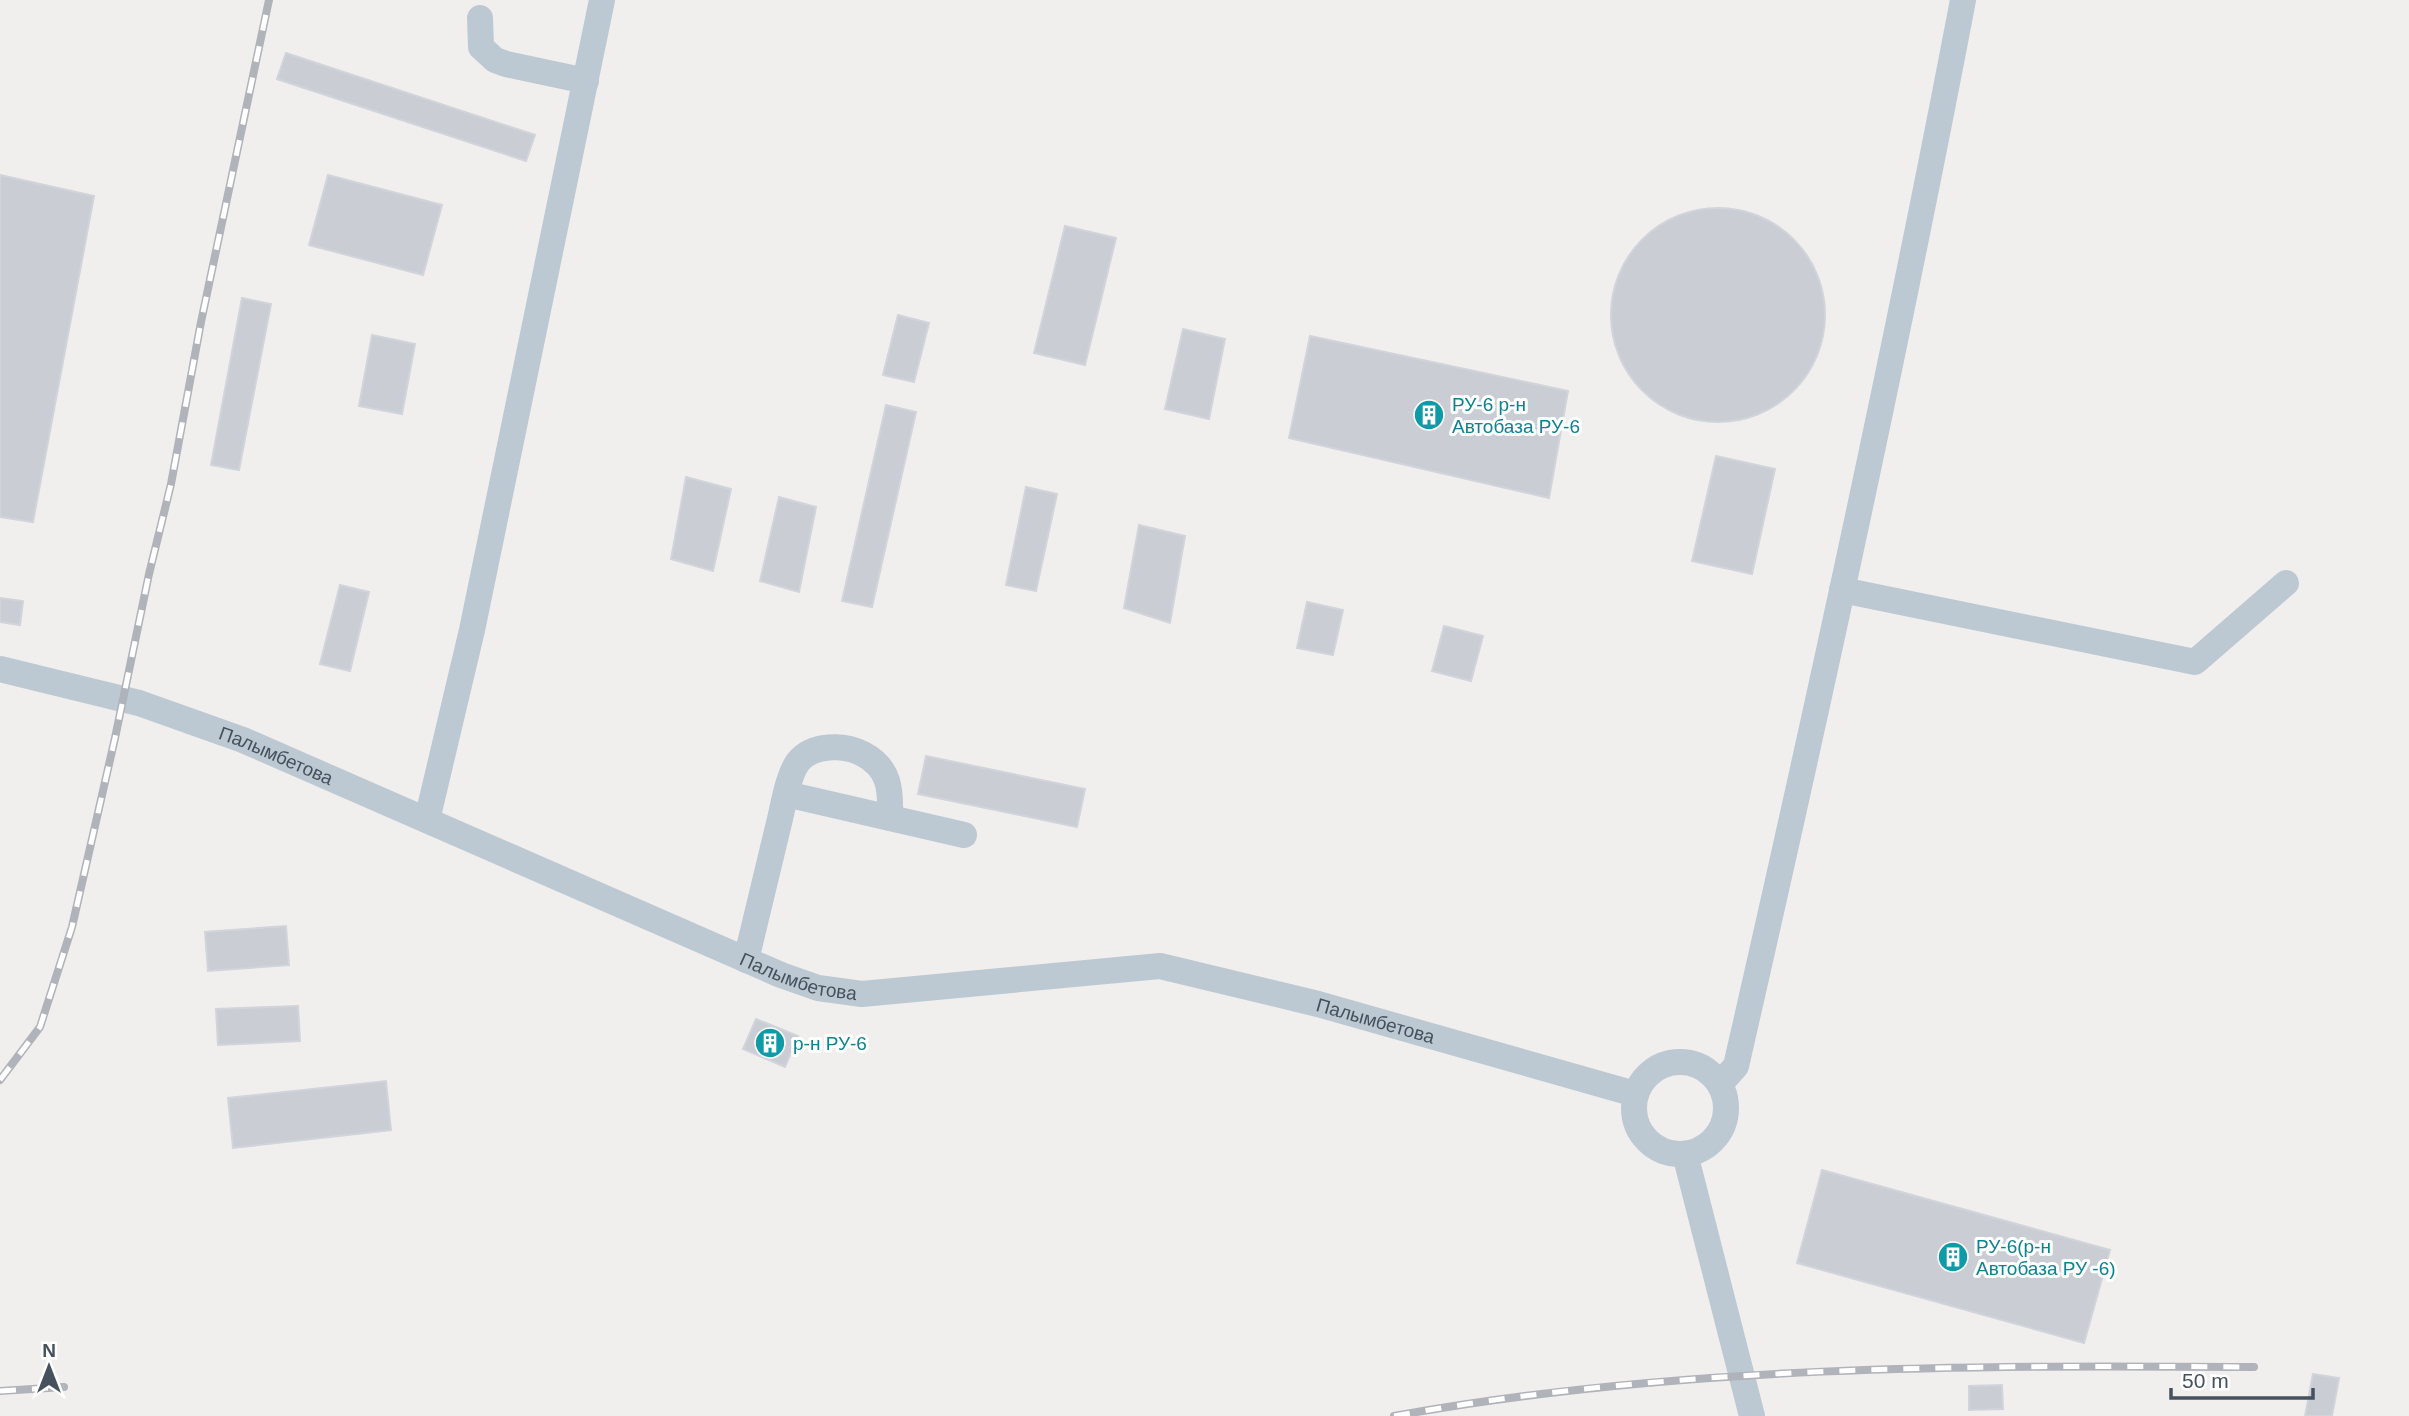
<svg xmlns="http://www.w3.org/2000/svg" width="2409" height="1416" font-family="Helvetica,sans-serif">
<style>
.building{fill:#cacdd3;stroke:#d1d4da;stroke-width:2}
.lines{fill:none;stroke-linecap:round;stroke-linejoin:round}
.minor{stroke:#bdc9d2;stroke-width:26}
.rail-casing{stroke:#b0b3b9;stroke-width:8}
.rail{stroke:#fff;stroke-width:5;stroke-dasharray:16;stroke-linecap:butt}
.labels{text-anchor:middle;stroke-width:6;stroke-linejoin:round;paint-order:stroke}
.culture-label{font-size:19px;fill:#0d838f;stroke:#fff;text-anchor:start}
.street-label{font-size:19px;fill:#45525d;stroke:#fff}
</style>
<rect width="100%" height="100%" fill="#f1eeee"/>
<path class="building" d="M286,53L535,135L526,161L277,79Z
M0,175L94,196L33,522L0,517Z
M328,175L442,205L423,275L309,245Z
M1611 315a107 107 0 1 1 214 0a107 107 0 1 1-214 0Z
M1065,226L1116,238L1085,365L1034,353Z
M242,298L271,304L239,470L211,465Z
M898,315L929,323L914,382L883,375Z
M1183,329L1225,339L1209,419L1165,409Z
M372,335L415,344L402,414L359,406Z
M1310,336L1568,391L1549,498L1289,438Z
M886,405L916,412L872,607L842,601Z
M1716,456L1775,469L1752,574L1692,561Z
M686,477L731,489L713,571L671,559Z
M1026,487L1057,494L1036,591L1006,585Z
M779,497L816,507L799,592L760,581Z
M1139,525L1185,536L1170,623L1124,608Z
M340,585L369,592L350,671L320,664Z
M0,598L23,601L20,625L0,622Z
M1307,602L1343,610L1333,655L1297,648Z
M1444,626L1483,636L1471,681L1432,671Z
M926,756L1085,789L1077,827L918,794Z
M286,926L289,965L208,971L205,932Z
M298,1006L300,1041L218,1045L216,1009Z
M756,1019L798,1036L785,1067L743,1049Z
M386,1081L391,1130L233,1148L228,1098Z
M1822,1170L2110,1250L2084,1343L1797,1263Z
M2313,1374L2339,1378L2332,1416H2305Z
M2002,1385L2003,1409L1969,1410V1386Z"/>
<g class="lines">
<g class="minor">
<path d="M480,18L481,47L495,60L506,64L586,81"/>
<path d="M1842,590L2195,662L2286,583"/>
<path id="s1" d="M0,669L139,703L243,740L781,975L818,988L862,994L1160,966L1318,1004L1635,1094"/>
<path d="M786,794L964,835"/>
<path d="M427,820L472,630L602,0"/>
<path d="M746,960C757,914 768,869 779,823C783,807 788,775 798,762C812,744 844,744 863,754C890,768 891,790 890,818"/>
<circle cx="1680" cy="1108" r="46"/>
<path d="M1720,1084L1736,1066C1817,712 1895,357 1963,0"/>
<path d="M1685,1154L1752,1416"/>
</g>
<g class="rail-casing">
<path id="rail" d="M0,1080L40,1027L72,927L115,738L149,574L171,484L201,322L269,0
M0,1391L64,1387
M1394,1416C1677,1365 1967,1365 2254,1367"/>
</g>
<use href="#rail" class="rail"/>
</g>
<defs>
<g id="building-disc" transform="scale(1.575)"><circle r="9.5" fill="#0f9aa8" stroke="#fff"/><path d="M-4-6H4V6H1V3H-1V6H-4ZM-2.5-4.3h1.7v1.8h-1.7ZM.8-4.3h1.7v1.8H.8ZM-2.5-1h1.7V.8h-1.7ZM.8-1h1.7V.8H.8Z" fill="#fff"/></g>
</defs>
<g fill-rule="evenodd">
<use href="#building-disc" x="1429" y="415"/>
<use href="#building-disc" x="770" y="1043"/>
<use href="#building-disc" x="1953" y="1257"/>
</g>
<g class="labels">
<g class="culture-label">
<text x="1452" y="411">РУ-6 р-н<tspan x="1452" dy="22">Автобаза РУ-6</tspan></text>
<text x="793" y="1050">р-н РУ-6</text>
<text x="1976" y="1253">РУ-6(р-н<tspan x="1976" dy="22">Автобаза РУ -6)</tspan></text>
</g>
<g class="street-label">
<text dy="7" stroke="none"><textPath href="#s1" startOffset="290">Палымбетова</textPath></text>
<text dy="7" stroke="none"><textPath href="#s1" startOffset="858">Палымбетова</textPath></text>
<text dy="7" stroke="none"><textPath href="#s1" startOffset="1446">Палымбетова</textPath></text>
</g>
</g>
<g transform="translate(49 1367)" stroke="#ffffff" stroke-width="5" paint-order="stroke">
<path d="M0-5L12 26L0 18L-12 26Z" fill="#45525d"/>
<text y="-10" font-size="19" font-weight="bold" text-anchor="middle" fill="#45525d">N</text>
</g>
<path d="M2171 1388v10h142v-10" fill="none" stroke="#45525d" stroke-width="3.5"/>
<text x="2182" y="1388" font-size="21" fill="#45525d" stroke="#ffffff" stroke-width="5" paint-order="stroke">50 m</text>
</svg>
